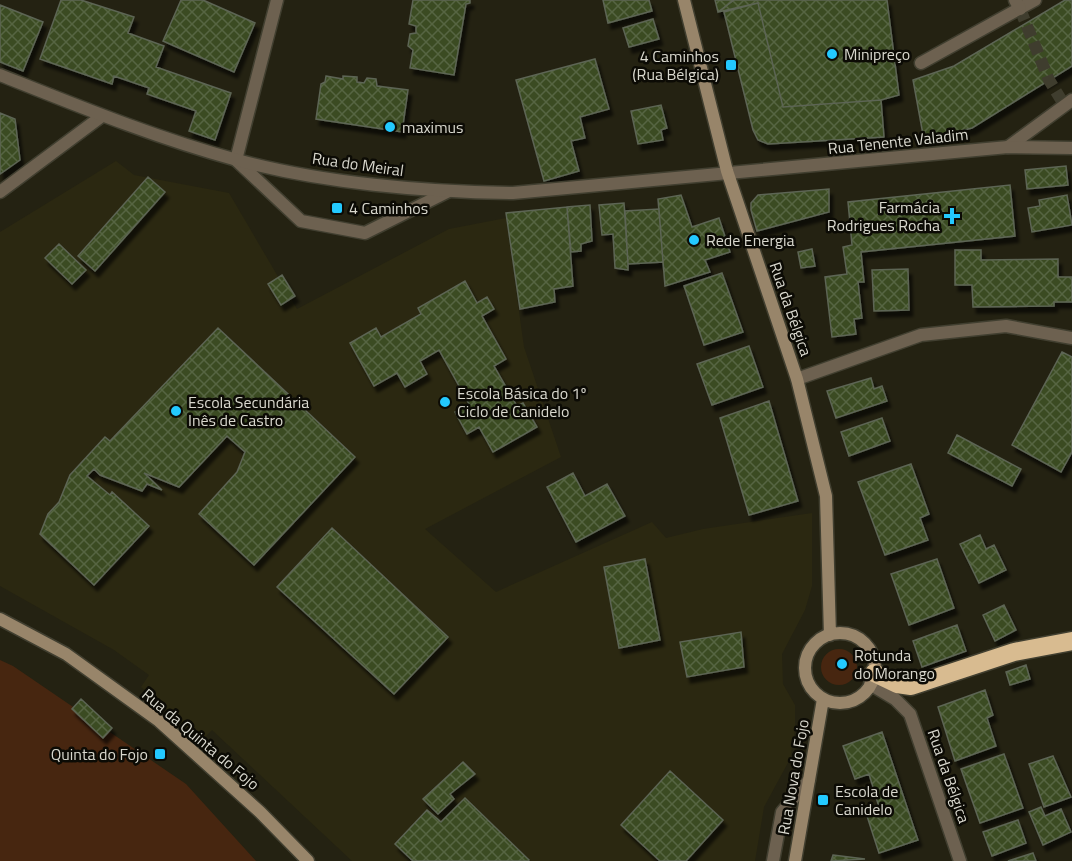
<svg xmlns="http://www.w3.org/2000/svg" width="1072" height="861" font-family="'Titillium Web',sans-serif">
<style>
.built{fill:#2b2811}
.grass{fill:#472610}
.building{fill:url(#building-cross-hatch);stroke:#5d6554;stroke-width:1.5;filter:url(#shadow)}
.lines{fill:none;stroke-linecap:round;stroke-linejoin:round}
.minor-tunnel{stroke:#3f3d2e;stroke-width:12;stroke-dasharray:12 6;stroke-linecap:butt}
.service-casing{stroke:#413f30;stroke-width:15}
.minor-casing{stroke:#413f30;stroke-width:15}
.tertiary-casing{stroke:#413f30;stroke-width:15}
.secondary-casing{stroke:#413f30;stroke-width:15}
.motorway-casing{stroke:#413f30;stroke-width:21}
.service{stroke:#6d6150;stroke-width:12}
.minor{stroke:#6d6150;stroke-width:12}
.tertiary{stroke:#6d6150;stroke-width:12}
.secondary{stroke:#98856a;stroke-width:12}
.motorway{stroke:#d8bb90;stroke-width:18}
.poi-dot{fill:#23c9fe;stroke:#0c0b05;stroke-width:2}
.labels{text-anchor:middle;stroke-width:5;stroke-linejoin:round;paint-order:stroke}
.poi-label{font-size:16px;fill:#d9d8ce;stroke:#0c0b05;text-anchor:start}
.street-label{font-size:16px;fill:#d9d8ce;stroke:#0c0b05}
</style>
<defs>
<pattern id="building-cross-hatch" width="8" height="8" patternUnits="userSpaceOnUse" patternTransform="scale(1.5)"><rect width="8" height="8" fill="#3b4c23"/><path d="M0 0l8 8M0 8l8-8" fill="none" stroke="#576542"/></pattern>
<filter id="shadow"><feDropShadow dx="3.5" dy="6" stdDeviation="1.5" flood-color="#0009"/></filter>
</defs>
<rect width="100%" height="100%" fill="#242212"/>
<path class="built" d="M116,161L134,175L229,193L297,309L449,229L506,218L524,347L561,457L425,529L496,592L652,522L666,538L703,529L812,513V586L805,610L782,654L783,684L795,705V730L790,759L764,807L755,861H352L212,730L202,740L141,687L149,675L114,650L0,586V232Z"/>
<path class="grass" d="M821 667a18 18 0 1 1 36 0a18 18 0 1 1-36 0Z
M0,660L13,666L186,784L256,861H0Z"/>
<path class="building" d="M61,0H81L134,17L128,33L164,46L156,67L231,93L215,140L189,131L196,111L147,94L149,88L114,76L112,84L40,59Z
M181,0H203L255,23L234,72L163,41Z
M413,0H470V3L466,4L454,75L410,68L413,50L408,46L410,34L416,33V26L409,24Z
M603,0H649L652,11L608,23Z
M715,0H734L718,12Z
M734,0H887L899,95L881,100L783,107L758,3L718,12Z
M1065,0H1072V66L972,128L924,140L913,80L954,66Z
M758,3L783,107L881,100L884,137L768,144L758,140L753,130L724,12Z
M0,5L43,22L23,71L0,62Z
M653,19L659,39L629,47L623,28Z
M595,59L609,109L580,117L585,138L571,141L579,171L544,181L516,80Z
M326,76L343,79V76L357,77V82L364,83L367,78L376,79L377,86L408,90L402,132L316,119L321,84L325,82Z
M661,105L667,128L661,130L663,140L638,144L631,111Z
M0,113L15,119L20,160L0,174Z
M1066,166L1068,185L1027,189L1025,170Z
M148,177L165,192L95,271L78,256Z
M1010,185L1015,236L861,252L864,282H858L862,318L854,319L856,334L832,337L825,277L847,274L843,247L852,245L848,202Z
M829,189V212L757,231L751,210V203L758,195Z
M681,195L692,227L719,218L730,252L705,260L710,272L665,286L658,199Z
M1067,195L1072,225L1032,232L1028,208L1040,206L1039,200Z
M624,203L628,264V270L615,268L613,234L602,235L599,205Z
M590,205L592,241L581,244V251L571,252L567,207Z
M567,207L573,286L554,289L555,302L520,309L506,213Z
M659,209L663,262L628,264L625,211Z
M59,244L86,270L72,284L45,258Z
M812,249L815,266L801,268L798,252Z
M955,250H981V260L1058,259V277H1072V302H1054V306L973,307L972,285H955Z
M908,269L909,310L874,311L872,270Z
M722,273L743,332L704,345L684,286Z
M282,275L295,296L281,305L268,284Z
M465,281L477,303L487,297L494,309L482,316L506,359L494,366L517,406L523,403L537,427L493,452L479,427L467,434L455,412L469,404L439,350L420,361L427,374L405,387L397,373L374,386L350,343L376,328L381,337L421,314L418,308Z
M218,328L355,457L254,565L199,514L237,472L245,452L227,436L179,487L144,473L162,490L147,484L142,491L100,475L94,469L87,476L110,495L112,492L149,526L94,585L40,534L48,514L59,502L70,475L105,437L110,441Z
M749,346L763,387L712,405L697,364Z
M1062,352L1072,357V452L1061,472L1012,445Z
M871,378L874,389L882,386L887,401L836,418L827,391Z
M769,401L798,501L749,515L720,418Z
M882,418L890,441L849,456L841,432Z
M957,435L1021,469L1012,486L948,453Z
M911,464L929,514L920,518L928,540L885,555L858,482Z
M573,473L585,496L607,484L625,516L576,542L547,487Z
M332,528L448,637L394,694L277,587Z
M980,535L986,549L994,545L1006,570L979,583L960,544Z
M645,559L660,640L619,648L604,567Z
M937,559L954,608L909,625L891,574Z
M1004,605L1016,630L995,641L983,615Z
M957,625L966,651L922,667L913,641Z
M741,632L744,667L687,677L680,642Z
M1026,665L1030,679L1010,685L1006,672Z
M985,690L993,715L987,718L996,746L955,761L938,707Z
M81,699L112,728L103,738L72,709Z
M882,732L918,840L879,853L866,813L879,807L869,774L855,779L843,746Z
M1004,754L1023,808L980,823L961,769Z
M1053,756L1071,797L1044,807L1029,764Z
M463,762L475,774L450,794L454,799L438,814L423,799Z
M670,771L723,820L686,861H660L621,825Z
M465,798L529,860L528,861H413L395,844L427,810L441,822Z
M1041,807L1045,816L1061,809L1071,832L1043,845L1029,812Z
M1018,820L1026,843L992,856L983,832Z
M1033,853L1036,861H1008Z
M833,855L865,859L831,861Z"/>
<g class="lines">
<path class="minor-tunnel" d="M1020,9L1049,80L1065,106"/>
<g class="service-casing">
<path id="service" d="M921,63L1035,0
M236,160L301,221L365,233L447,192
M773,861L782,812L809,780"/>
</g>
<g class="minor-casing">
<path id="minor" d="M1015,0L1020,9
M1008,147L1072,100
M236,160L277,0
M0,192L102,116
M797,379L921,335L1006,326L1072,338
M870,684L895,699L910,714L960,861"/>
</g>
<g class="tertiary-casing">
<path id="tertiary" d="M0,75C78,106 156,138 237,160C322,183 425,192 513,193L1008,147L1072,148"/>
</g>
<g class="secondary-casing">
<path id="secondary" d="M684,0L727,171L797,379L826,496L830,635
M0,619L66,654L159,721L260,812L308,861
M805 668a35 35 0 1 1 70 0a35 35 0 1 1-70 0Z
M795,861L823,699"/>
</g>
<g class="motorway-casing">
<path id="motorway" d="M874,673L897,684L911,686L1014,652L1072,641"/>
</g>
<use href="#service" class="service"/>
<use href="#minor" class="minor"/>
<use href="#tertiary" class="tertiary"/>
<use href="#secondary" class="secondary"/>
<use href="#motorway" class="motorway"/>
</g>
<g class="poi-dot">
<circle cx="832" cy="54" r="6"/>
<rect x="725" y="59" width="12" height="12" rx="3"/>
<circle cx="390" cy="127" r="6"/>
<rect x="331" y="202" width="12" height="12" rx="3"/>
<path d="M949 207h6v6h6v6h-6v6h-6v-6h-6v-6h6z"/>
<circle cx="694" cy="240" r="6"/>
<circle cx="445" cy="402" r="6"/>
<circle cx="176" cy="411" r="6"/>
<circle cx="842" cy="664" r="6"/>
<rect x="154" y="748" width="12" height="12" rx="3"/>
<rect x="817" y="794" width="12" height="12" rx="3"/>
</g>
<g class="labels">
<g class="poi-label">
<text x="844" y="60">Minipreço</text>
<text x="719" y="62" text-anchor="end">4 Caminhos<tspan x="719" dy="18">(Rua Bélgica)</tspan></text>
<text x="402" y="133">maximus</text>
<text x="940" y="213" text-anchor="end">Farmácia<tspan x="940" dy="18">Rodrigues Rocha</tspan></text>
<text x="349" y="214">4 Caminhos</text>
<text x="706" y="246">Rede Energia</text>
<text x="457" y="399">Escola Básica do 1º<tspan x="457" dy="18">Ciclo de Canidelo</tspan></text>
<text x="188" y="408">Escola Secundária<tspan x="188" dy="18">Inês de Castro</tspan></text>
<text x="854" y="661">Rotunda<tspan x="854" dy="18">do Morango</tspan></text>
<text x="148" y="760" text-anchor="end">Quinta do Fojo</text>
<text x="835" y="797">Escola de<tspan x="835" dy="18">Canidelo</tspan></text>
</g>
<g class="street-label">
<text transform="translate(898 141) rotate(-6)" y="6">Rua Tenente Valadim</text>
<text transform="translate(358 164) rotate(8)" y="6">Rua do Meiral</text>
<text transform="translate(791 309) rotate(71)" y="6">Rua da Bélgica</text>
<text transform="translate(201 739) rotate(40)" y="6">Rua da Quinta do Fojo</text>
<text transform="translate(949 776) rotate(71)" y="6">Rua da Bélgica</text>
<text transform="translate(793 777) rotate(-80)" y="6">Rua Nova do Fojo</text>
</g>
</g>
</svg>
